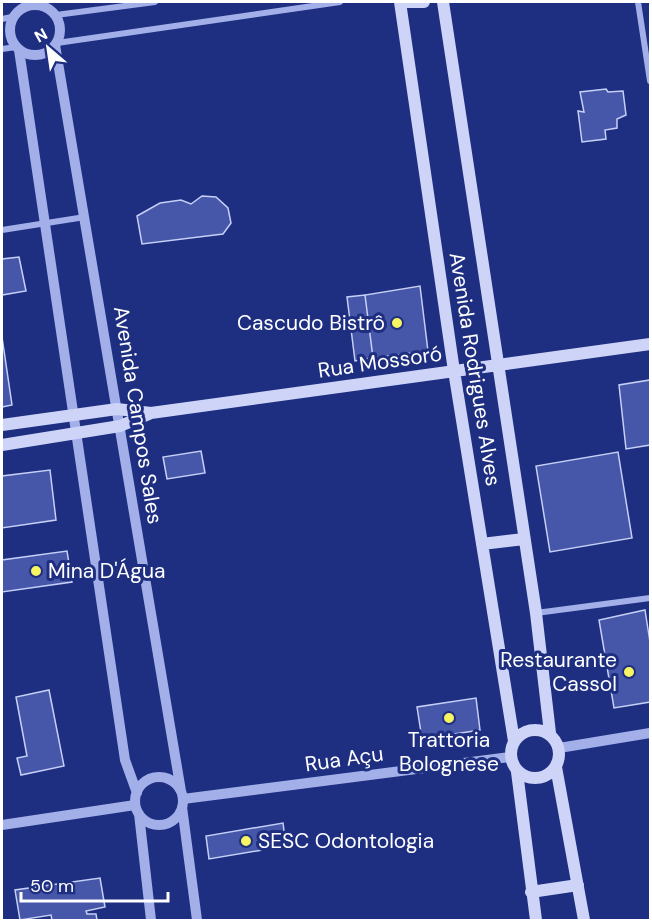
<svg xmlns="http://www.w3.org/2000/svg" width="652" height="922" font-family="'DM Sans',sans-serif">
<style>
.building{fill:#4657aa;stroke:#c6cff6;stroke-width:1.5}
.lines{fill:none;stroke-linecap:round;stroke-linejoin:round}
.minor{stroke:#a2afe8;stroke-width:6}
.tertiary{stroke:#a2afe8;stroke-width:10}
.secondary{stroke:#cdd4f7;stroke-width:12}
.poi-dot{fill:#f7f561;stroke:#1e2e80;stroke-width:2}
.labels{text-anchor:middle;stroke-width:6;stroke-linejoin:round;paint-order:stroke}
.poi-label{font-size:21px;fill:#fff;stroke:#1e2e80;text-anchor:end}
.street-label{font-size:21px;fill:#fff;stroke:#1e2e80}
</style>
<rect width="100%" height="100%" fill="#1e2e80"/>
<path class="building" d="M606,89L608,92L623,91L626,115L617,119V128L605,130L606,139L582,142L578,111L584,112L580,92Z
M202,196L216,197L228,208L231,223L223,234L142,244L137,216L160,203L181,200L191,204Z
M19,257L26,291L2,295V259Z
M420,286L428,351L373,358L365,295Z
M365,295L373,358L355,361L347,297Z
M2,337L12,405L2,407Z
M650,380V445L626,449L619,385Z
M201,451L205,473L167,479L163,457Z
M618,452L632,538L550,552L536,466Z
M50,470L56,520L2,528V476Z
M67,551L72,582L2,592V560Z
M645,610L650,642V702L614,708L599,620Z
M49,690L64,766L21,775L17,758L27,756L16,697Z
M476,698L480,730L422,739L417,707Z
M283,823L286,846L209,859L206,836Z
M100,878L105,907L86,911L87,914H96L97,920H52L51,915L20,920L15,890Z"/>
<g class="lines">
<path class="minor" d="M638,2L650,81
M56,15L155,2
M2,19L12,17
M57,43L340,2
M2,49L16,47
M2,230L85,217
M536,613L650,598"/>
<path class="tertiary" d="M10 30a25 25 0 1 1 50 0a25 25 0 1 1-50 0Z
M55,45L181,791
M19,50L125,760L137,793
M559,748L650,733
M135 801a24 24 0 1 1 48 0a24 24 0 1 1-48 0Z
M183,799L510,757
M182,807L197,920
M139,814L151,920
M2,825L135,805"/>
<path class="secondary" d="M400,2L454,371L514,741
M408,2H424
M443,2L536,613L550,733
M2,425L117,409L151,413L650,344
M2,445L120,426L149,414
M482,544L524,539
M511 754a24 24 0 1 1 48 0a24 24 0 1 1-48 0Z
M556,767L584,920
M517,772L536,920
M531,892L578,885"/>
</g>
<g class="poi-dot">
<circle cx="397" cy="323" r="6"/>
<circle cx="36" cy="571" r="6"/>
<circle cx="629" cy="672" r="6"/>
<circle cx="449" cy="718" r="6"/>
<circle cx="246" cy="841" r="6"/>
</g>
<g class="labels">
<g class="poi-label">
<text x="385" y="330">Cascudo Bistrô</text>
<text x="48" y="578" text-anchor="start">Mina D'Água</text>
<text x="617" y="667">Restaurante<tspan x="617" dy="24">Cassol</tspan></text>
<text x="449" y="747" text-anchor="middle">Trattoria<tspan x="449" dy="24">Bolognese</tspan></text>
<text x="258" y="848" text-anchor="start">SESC Odontologia</text>
</g>
<g class="street-label">
<text transform="translate(380 362) rotate(-8)" y="7">Rua Mossoró</text>
<text transform="translate(475 369) rotate(81)" y="7">Avenida Rodrigues Alves</text>
<text transform="translate(138 415) rotate(81)" y="7">Avenida Campos Sales</text>
<text transform="translate(344 759) rotate(-8)" y="7">Rua Açu</text>
</g>
</g>
<rect width="652" height="922" fill="none" stroke="#ffffff" stroke-width="6"/>
<g transform="translate(48 48) rotate(331)" stroke="#1e2e80" stroke-width="4.5" paint-order="stroke">
<path d="M0-4.5L10 22L0 15L-10 22Z" fill="#ffffff"/>
<text y="-9" font-size="16" font-weight="bold" text-anchor="middle" fill="#ffffff">N</text>
</g>
<path d="M21 892v9h147v-9" fill="none" stroke="#ffffff" stroke-width="3"/>
<text x="30" y="892" font-size="18" fill="#ffffff" stroke="#1e2e80" stroke-width="4.5" paint-order="stroke">50 m</text>
</svg>
